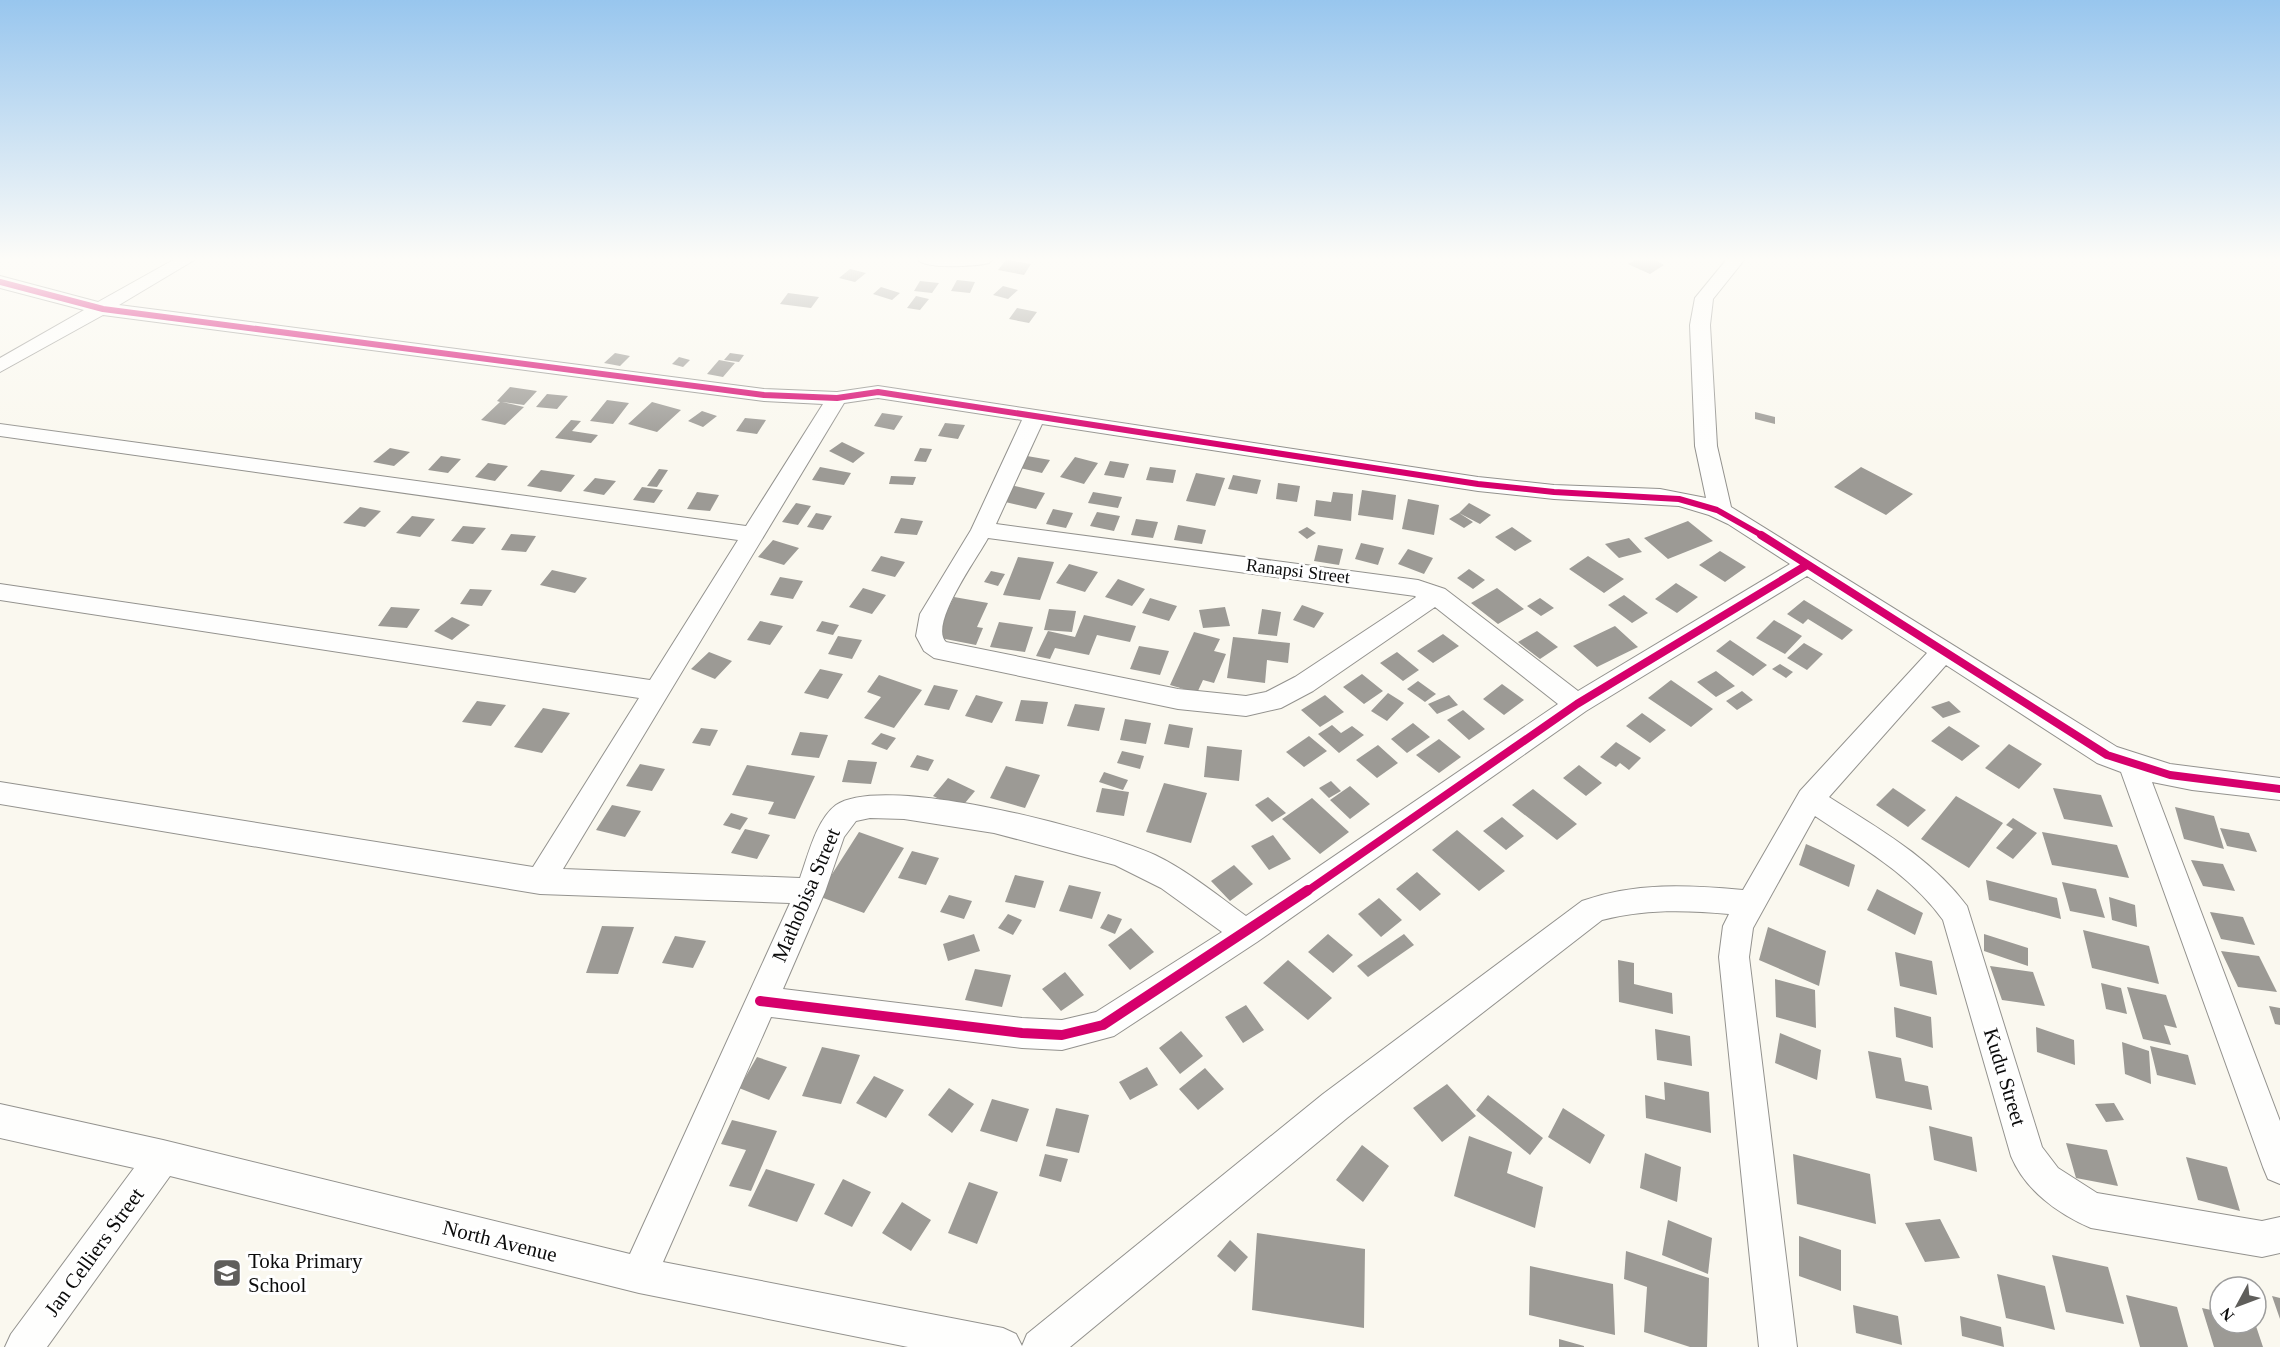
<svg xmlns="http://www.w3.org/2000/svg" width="2280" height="1347" font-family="'Times New Roman',serif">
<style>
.building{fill:#9c9a95}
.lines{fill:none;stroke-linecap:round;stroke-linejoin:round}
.minor-casing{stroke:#93928e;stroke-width:2}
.minor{fill:#fefefd;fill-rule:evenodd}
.cycleway-far2-casing{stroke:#fff;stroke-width:9}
.cycleway-far1-casing{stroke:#fff;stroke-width:11}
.cycleway-casing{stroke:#fff;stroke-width:14}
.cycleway-far2{stroke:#d6006c;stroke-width:6}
.cycleway-far1{stroke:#d6006c;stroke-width:8}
.cycleway{stroke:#d6006c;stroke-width:10}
.labels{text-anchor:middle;stroke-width:6;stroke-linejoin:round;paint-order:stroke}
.street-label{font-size:18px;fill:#0b0b0b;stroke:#fff}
.near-street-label{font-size:21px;fill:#0b0b0b;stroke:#fff}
.near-poi-label{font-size:21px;fill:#0b0b0b;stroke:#fff;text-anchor:start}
</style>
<rect width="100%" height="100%" fill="#faf8ef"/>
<path class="building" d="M1638,259H1654L1647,262L1655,260L1664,265L1650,274L1628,264Z
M1006,260L1031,264L1024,275L998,270Z
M850,269L866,273L855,282L839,278Z
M957,280L975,282L970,293L951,291Z
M920,281L939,283L932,293L914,291Z
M1003,286L1018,290L1008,299L993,295Z
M881,287L900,293L892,300L873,294Z
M788,293L819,297L811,308L780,304Z
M916,296L929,299L920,310L907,308Z
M1017,308L1037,312L1029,323L1009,319Z
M615,353L630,356L620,366L604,363Z
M730,353L744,355L739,362L724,360Z
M679,357L690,360L683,367L672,364Z
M719,360L735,363L723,377L707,374Z
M510,387L537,391L524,405L502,402L524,407L505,425L481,420L500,402L497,401Z
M547,394L568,396L557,409L536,407Z
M607,400L629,403L613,424L590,421Z
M652,402L681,410L657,432L628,424Z
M702,411L717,416L703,427L688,421Z
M1755,412L1775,417V424L1755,419Z
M882,413L903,416L894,430L874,426Z
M745,418L766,420L757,434L736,431Z
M571,420L581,421L572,431L598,435L591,443L555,438Z
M945,423L965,425L958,439L938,436Z
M842,442L865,453L853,463L829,451Z
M390,448L410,452L394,466L373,462Z
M920,448L932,449L926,462L914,461Z
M441,456L461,459L448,473L428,470Z
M1027,456L1050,460L1042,473L1020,468Z
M1075,457L1098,463L1084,484L1060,477Z
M1110,461L1129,464L1124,478L1104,475Z
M488,463L508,466L495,481L475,477Z
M820,467L851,473L844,485L812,480Z
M1150,467L1176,470L1173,483L1146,480Z
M1861,467L1913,494L1886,515L1834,487Z
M659,469L668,470L657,487L647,486Z
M541,470L575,475L561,492L527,486Z
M1196,473L1225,478L1215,506L1186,501Z
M1233,475L1261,480L1257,494L1228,489Z
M891,476L916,477L913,485L889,484Z
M595,478L616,481L604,495L583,491Z
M1278,483L1300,486L1297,502L1276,499Z
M1011,485L1045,493L1036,509L1001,501Z
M642,487L663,490L654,503L633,500Z
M1362,490L1396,495L1393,520L1358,515Z
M697,492L719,495L710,511L687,509Z
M1093,492L1122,497L1118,508L1088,503Z
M1333,492L1353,494L1351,521L1314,516L1316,500L1331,502Z
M1408,499L1439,505L1434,535L1402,529Z
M796,503L811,506L798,525L782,522Z
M1469,503L1491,515L1480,524L1459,513Z
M360,507L381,511L365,527L343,523Z
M1053,509L1073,513L1066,528L1046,524Z
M1097,512L1120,516L1114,531L1090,526Z
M816,513L832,516L823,530L807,527Z
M1459,513L1473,522L1464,528L1449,519Z
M412,516L435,519L420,537L396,533Z
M901,518L923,521L917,535L894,533Z
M1136,519L1158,522L1153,538L1131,535Z
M1688,521L1713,541L1668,559L1644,538Z
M1178,525L1206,530L1202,544L1174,540Z
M463,526L486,528L473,544L451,541Z
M1307,527L1316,533L1307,539L1298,532Z
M1512,527L1532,541L1515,551L1495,537Z
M511,534L536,536L526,552L501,550Z
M1629,538L1642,552L1619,558L1605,544Z
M773,540L799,548L784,565L758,557Z
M1361,543L1384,548L1378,565L1355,559Z
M1318,545L1343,549L1339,565L1314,561Z
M1408,549L1433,558L1424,574L1398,564Z
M1720,551L1746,567L1725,582L1699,565Z
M881,556L905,562L895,577L871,571Z
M1588,556L1624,579L1604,593L1569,569Z
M1018,557L1054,562L1040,600L1003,595Z
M1069,564L1098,572L1085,592L1056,583Z
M1469,569L1485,580L1473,589L1457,578Z
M552,570L587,578L575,593L540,585Z
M991,571L1005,574L998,586L984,582Z
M780,577L803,581L793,599L770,595Z
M1118,579L1145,589L1132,606L1105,597Z
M1676,583L1698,597L1677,613L1655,599Z
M863,588L886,595L872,614L849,607Z
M1497,588L1524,609L1498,624L1471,603Z
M470,589L492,590L482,606L460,604Z
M1624,595L1648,613L1632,623L1608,605Z
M954,597L988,603L977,627L983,628L976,645L935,637Z
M1150,598L1177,606L1169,621L1142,613Z
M1540,598L1554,608L1541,616L1527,606Z
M1804,600L1853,630L1842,640L1808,619L1803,624L1787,614Z
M1302,605L1324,613L1314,628L1293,620Z
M391,607L420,609L407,628L378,626Z
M1225,607L1230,626L1203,628L1199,610Z
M1049,609L1076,611L1072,632L1044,630Z
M1262,609L1281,612L1277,636L1258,634Z
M1084,615L1136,626L1130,642L1097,635L1089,655L1055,648L1050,659L1036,656L1048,631L1075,637Z
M452,617L470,625L452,640L434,631Z
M1774,620L1802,636L1785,654L1756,638Z
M760,621L783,626L770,645L747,640Z
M822,621L839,625L833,635L816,631Z
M999,622L1033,627L1025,652L990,647Z
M1615,626L1638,647L1597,667L1573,646Z
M1537,631L1558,647L1540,659L1518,642Z
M1194,632L1220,639L1214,651L1226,654L1214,683L1203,680L1197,693L1170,685Z
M1443,634L1459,646L1433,663L1417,651Z
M838,636L862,640L852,659L828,654Z
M1233,637L1290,643L1288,663L1267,660L1265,683L1227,678Z
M1730,640L1767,665L1753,676L1716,651Z
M1804,643L1823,654L1807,670L1787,658Z
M1139,646L1169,651L1160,675L1130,669Z
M709,652L732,661L715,679L691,669Z
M1397,652L1419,670L1403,681L1380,663Z
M1780,664L1793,672L1786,678L1772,669Z
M820,669L843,674L828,699L804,693Z
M1716,671L1735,686L1716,697L1697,682Z
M1362,674L1383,691L1364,704L1343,687Z
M879,675L922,690L894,728L864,718L881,697L867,692Z
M1671,680L1713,709L1691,727L1648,698Z
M1418,681L1436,694L1425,702L1407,689Z
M1502,684L1524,700L1504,715L1483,699Z
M934,685L958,690L949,710L924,705Z
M1742,691L1753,700L1737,710L1726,701Z
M1388,693L1404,703L1387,721L1371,711Z
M976,695L1003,702L992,723L965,716Z
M1325,695L1344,712L1320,727L1301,710Z
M1449,695L1458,705L1437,714L1428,704Z
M1021,700L1048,702L1043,724L1015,721Z
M477,701L506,705L491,726L462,722Z
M1949,701L1961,712L1943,718L1931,707Z
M1075,704L1105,708L1099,731L1067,726Z
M543,708L570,713L542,753L514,747Z
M1463,710L1485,729L1469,740L1447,720Z
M1642,713L1666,730L1650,743L1626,726Z
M1125,719L1151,723L1146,744L1120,740Z
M1413,723L1430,737L1407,753L1391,739Z
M1169,724L1193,728L1189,748L1164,744Z
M1332,725L1341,733L1352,726L1364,735L1339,753L1318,734Z
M1949,726L1980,746L1962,761L1931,741Z
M701,728L718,730L710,746L692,743Z
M800,732L828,735L819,758L791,755Z
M881,733L896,738L887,750L871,744Z
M1309,736L1327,751L1304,767L1286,752Z
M1439,739L1461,757L1439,773L1416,755Z
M1616,742L1641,758L1629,770L1620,763L1616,767L1600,757Z
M2009,744L2042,764L2019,789L1985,768Z
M1378,745L1398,763L1377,778L1356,760Z
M1207,746L1242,750L1239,781L1204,777Z
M1122,751L1144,756L1140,769L1117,763Z
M917,755L934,760L928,771L910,767Z
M848,760L877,762L871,784L842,782Z
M640,764L665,769L652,791L626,786Z
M747,765L815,776L795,819L768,814L774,802L732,795Z
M1579,765L1602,783L1586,796L1563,778Z
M1006,766L1040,775L1025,808L990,798Z
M1104,772L1128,780L1123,790L1099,782Z
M948,778L975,791L960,809L933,796Z
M1331,781L1341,791L1329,798L1319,788Z
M1164,783L1207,793L1191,843L1146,832Z
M1350,786L1370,804L1350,819L1330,800Z
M1102,788L1129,792L1124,816L1096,812Z
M1893,788L1926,810L1908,827L1876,805Z
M2053,788L2101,795L2113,827L2064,819Z
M1533,789L1577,824L1557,840L1512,805Z
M1956,796L2003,823L1969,868L1921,839Z
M1268,797L1286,813L1272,822L1255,805Z
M1312,798L1349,832L1320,854L1282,819Z
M612,805L641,811L625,837L596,830Z
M2175,807L2214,816L2224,849L2184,839Z
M731,813L748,818L740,830L723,825Z
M1502,817L1524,836L1506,850L1483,831Z
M2013,818L2037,833L2013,859L1996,848L2013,829L2006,825Z
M2220,828L2249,833L2257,852L2227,846Z
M745,829L770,835L757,859L731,853Z
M1457,830L1505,871L1479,891L1432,850Z
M859,832L904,848L864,913L818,896Z
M2042,832L2117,845L2129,878L2052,865Z
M1273,835L1291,859L1269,870L1251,846Z
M1806,844L1855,865L1849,887L1799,865Z
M912,851L939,858L926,885L898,878Z
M2191,860L2223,864L2235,891L2203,886Z
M1234,865L1253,884L1230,901L1211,881Z
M1417,872L1441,894L1420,911L1396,889Z
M1015,875L1044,881L1035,908L1005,902Z
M1986,880L2057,898L2061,919L1989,900Z
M2062,882L2096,889L2105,918L2070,911Z
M1069,885L1101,892L1092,919L1059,911Z
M1877,889L1923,913L1915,935L1867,910Z
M949,895L972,901L964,919L940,912Z
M2109,897L2135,905L2137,927L2112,920Z
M1379,898L1402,920L1381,937L1358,914Z
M2210,912L2243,917L2255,945L2221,939Z
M1008,914L1022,920L1013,935L998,928Z
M1108,914L1122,919L1115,934L1100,928Z
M602,926L634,927L618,974L586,973Z
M1768,927L1826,951L1819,986L1759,960Z
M1131,928L1154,952L1130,970L1108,945Z
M2083,930L2149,946L2159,984L2092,968Z
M974,934L980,951L948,961L943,944Z
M1328,934L1353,955L1333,973L1308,952Z
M1404,934L1414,945L1368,977L1357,966Z
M1984,934L2028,948V966L1984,951Z
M675,936L706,941L693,968L662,963Z
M2221,951L2259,956L2277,992L2238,987Z
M1895,952L1932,961L1937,995L1900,986Z
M1288,960L1332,998L1308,1020L1263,983Z
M1618,960L1634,963V984L1672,993L1673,1014L1619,1002Z
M1990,966L2033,972L2045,1006L2002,1000Z
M975,969L1011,975L1002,1007L965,1000Z
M1065,972L1084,995L1061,1011L1042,989Z
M1775,979L1815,990L1816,1028L1776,1017Z
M2101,983L2121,988L2127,1014L2106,1009Z
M2127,987L2166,995L2177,1028L2164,1025L2171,1045L2143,1039Z
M1246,1005L1264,1030L1243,1043L1225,1017Z
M2269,1006L2280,1008V1025L2275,1024Z
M1894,1007L1931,1017L1933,1048L1896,1037Z
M2036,1027L2074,1040L2075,1065L2037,1052Z
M1655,1029L1690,1036L1692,1066L1657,1060Z
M1181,1031L1203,1056L1180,1074L1159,1048Z
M1780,1033L1821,1050L1817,1080L1775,1063Z
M2122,1042L2149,1051L2151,1084L2125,1074Z
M2150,1046L2188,1055L2196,1085L2157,1075Z
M822,1047L860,1055L841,1104L802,1096Z
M1868,1051L1901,1058L1905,1081L1928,1086L1932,1110L1876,1098Z
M757,1057L787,1067L769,1100L739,1088Z
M1147,1067L1158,1085L1130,1100L1119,1082Z
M1205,1068L1224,1089L1198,1110L1179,1089Z
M874,1076L904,1090L886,1118L856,1103Z
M1664,1082L1709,1092L1711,1133L1646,1118L1645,1095L1665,1100Z
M1447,1084L1476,1116L1442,1142L1413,1108Z
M949,1088L974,1104L952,1133L928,1115Z
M1488,1095L1543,1138L1530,1155L1476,1110Z
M992,1099L1029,1109L1017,1142L980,1131Z
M2114,1103L2124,1120L2106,1122L2095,1104Z
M1056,1108L1089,1115L1079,1153L1046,1146Z
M1563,1108L1605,1135L1590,1164L1548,1137Z
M732,1120L777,1131L751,1191L729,1186L746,1150L721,1144Z
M1929,1126L1972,1137L1977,1172L1934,1160Z
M1469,1136L1512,1152L1507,1173L1543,1187L1535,1228L1454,1196Z
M2066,1143L2107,1150L2118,1186L2076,1178Z
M1362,1145L1389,1166L1363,1202L1336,1180Z
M1645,1153L1681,1167L1677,1202L1640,1188Z
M1045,1154L1068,1159L1061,1182L1039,1176Z
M1793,1154L1870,1174L1876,1224L1797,1204Z
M2186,1157L2227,1167L2240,1211L2198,1200Z
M766,1169L815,1184L797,1222L748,1206Z
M843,1179L871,1192L852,1227L824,1214Z
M969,1182L998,1192L977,1244L948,1233Z
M902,1202L931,1220L911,1251L882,1233Z
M1940,1219L1960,1258L1925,1262L1905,1223Z
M1668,1220L1712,1238L1708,1274L1662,1255Z
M1257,1233L1365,1249L1364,1328L1252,1310Z
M1799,1236L1841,1250V1291L1799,1276Z
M1230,1240L1248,1257L1235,1272L1217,1256Z
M1626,1251L1709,1278L1707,1347H1690L1644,1332L1647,1287L1624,1279Z
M2052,1255L2108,1267L2124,1324L2066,1312Z
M1530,1266L1613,1284L1615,1335L1529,1315Z
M1997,1274L2045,1286L2055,1330L2006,1318Z
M2126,1295L2177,1307L2188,1347H2140Z
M2272,1296L2280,1298V1319Z
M1853,1305L1898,1316L1902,1345L1856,1333Z
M2202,1308L2220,1312V1323H2255L2263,1347H2214Z
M1960,1316L2001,1327L2004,1347L1962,1336Z
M1559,1339L1584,1346V1347H1559Z"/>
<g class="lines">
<g class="minor-casing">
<path id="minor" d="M175,259H196L119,305L764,389L837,392L878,386L1478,477L1554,485L1660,489L1706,498L1695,446L1690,325L1695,298L1727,259H1745L1713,299L1710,325L1717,446L1731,507L2117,747L2170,764L2280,778V800L2192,790L2152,782L2280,1121V1184L2268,1179L2263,1167L2121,772L2097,763L1946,665L1829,797C1879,829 1930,857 1967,906L2042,1147L2058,1168L2097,1193L2262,1221L2280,1217V1253L2262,1257L2091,1228C2058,1214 2025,1190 2011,1156L1943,920C1910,874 1861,847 1815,816L1753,928L1749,957L1797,1347H1759L1719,957L1723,926L1729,914C1686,910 1644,909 1602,920L1347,1118L1070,1347H908L639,1293L170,1176L47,1347H5L11,1334L134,1168L0,1138V1104L163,1140L630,1254L790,903L540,894L0,804V782L533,867L639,698L0,600V584L650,680L738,540L0,436V424L746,526L823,404L764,401L103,315L0,372V358L84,310L0,288V276L98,302ZM878,398L1022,420L971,530L920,614L916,636L924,651L934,658L1178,709L1246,716L1281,708L1313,691L1435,607L1558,704L1246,916C1217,895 1188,871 1155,855C1102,831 885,772 836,805C816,820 808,856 800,878L563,869L844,403ZM1042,424L1478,491L1554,499L1679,506L1709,515L1728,524L1790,564L1578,691L1445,589L1418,580L996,524ZM988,538L1415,596L1416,597L1295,677L1266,692L1246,696L1178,689L946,642C928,625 978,557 988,538ZM1807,576L1927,653L1800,791L1743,890C1688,885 1635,882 1582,901L1323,1094L1027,1334L1022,1346L1016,1334L1003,1328L663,1262L771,1017L1022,1048L1062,1050L1114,1036L1257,942L1586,711ZM870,818L904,819L994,833L1115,865L1161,888L1222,932L1096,1012L1062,1020L1022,1018L783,989L825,892L844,837L856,821Z
M917,259H992L989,263C976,266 925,270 917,259Z"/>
</g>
<use href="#minor" class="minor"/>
<g class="cycleway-far2-casing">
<path id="cycleway-far2" d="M0,282L103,309L764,395L837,398L878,392L1478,484L1554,492L1679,499L1717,510L1763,536"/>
</g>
<g class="cycleway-far1-casing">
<path id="cycleway-far1" d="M1761,535L2107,755L2170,775L2280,789
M1306,892L1577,704L1807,565"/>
</g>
<g class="cycleway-casing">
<path id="cycleway" d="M760,1001L1022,1033L1062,1035L1103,1025L1308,890"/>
</g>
<use href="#cycleway-far2" class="cycleway-far2"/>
<use href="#cycleway-far1" class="cycleway-far1"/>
<use href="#cycleway" class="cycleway"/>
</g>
<linearGradient id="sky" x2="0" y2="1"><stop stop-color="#98c6ee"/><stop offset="0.58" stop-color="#fdfcf8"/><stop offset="1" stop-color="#fdfcf8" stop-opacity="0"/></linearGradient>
<rect width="2280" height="447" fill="url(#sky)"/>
<defs>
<g id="school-square" transform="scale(1.5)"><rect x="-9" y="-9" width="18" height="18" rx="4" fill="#5f5e5b" stroke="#fff"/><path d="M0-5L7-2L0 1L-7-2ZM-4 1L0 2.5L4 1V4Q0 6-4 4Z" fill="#fff"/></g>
</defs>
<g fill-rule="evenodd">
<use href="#school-square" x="227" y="1273"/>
</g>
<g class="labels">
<g class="street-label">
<text transform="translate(1298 571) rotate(7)" y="6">Ranapsi Street</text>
</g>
<g class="near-street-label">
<text transform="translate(806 895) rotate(-67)" y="7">Mathobisa Street</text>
<text transform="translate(2005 1077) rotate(73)" y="7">Kudu Street</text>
<text transform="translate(500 1241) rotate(14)" y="7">North Avenue</text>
<text transform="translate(94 1252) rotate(-54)" y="7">Jan Celliers Street</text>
</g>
<g class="near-poi-label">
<text x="248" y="1268">Toka Primary<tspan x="248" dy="24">School</tspan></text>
</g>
</g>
<g transform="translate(2238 1305) rotate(229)"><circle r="28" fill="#ffffff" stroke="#9d9d9d" stroke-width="1.5"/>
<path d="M0-4.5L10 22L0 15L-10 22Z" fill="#5f5e5b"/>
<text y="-9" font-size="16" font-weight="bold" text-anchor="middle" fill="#0b0b0b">N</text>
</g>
</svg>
